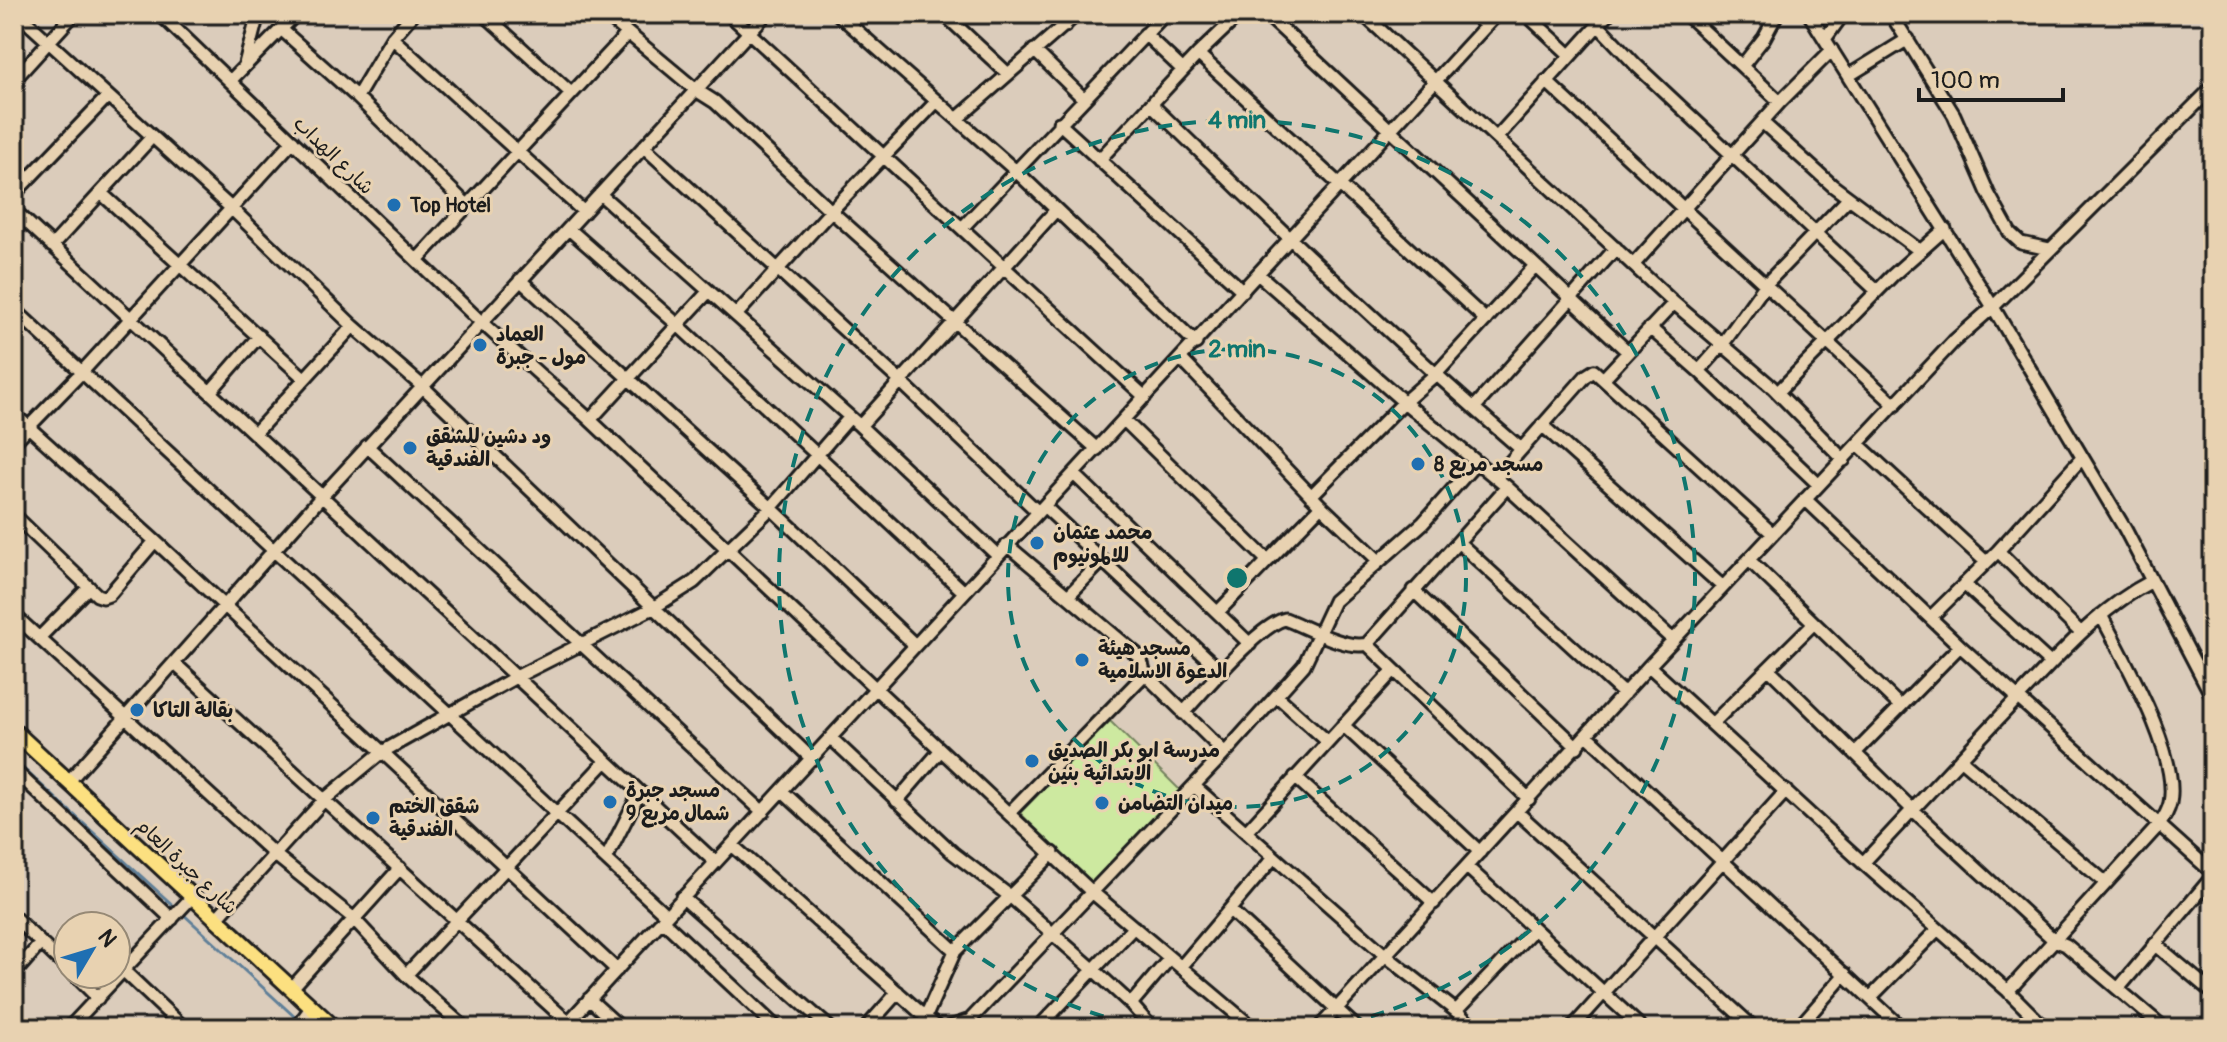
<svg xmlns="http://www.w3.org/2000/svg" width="2227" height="1042" font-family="Pangolin,'Playpen Sans Arabic',sans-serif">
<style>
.green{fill:#cde9a0;stroke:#74825e;stroke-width:2}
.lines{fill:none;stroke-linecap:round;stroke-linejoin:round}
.stream{stroke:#5f7f98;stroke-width:3}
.minor-casing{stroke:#1c1c1c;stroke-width:17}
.major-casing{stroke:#1c1c1c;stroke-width:20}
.minor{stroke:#e8d2b1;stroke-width:11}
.major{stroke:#fce080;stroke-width:14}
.ring{fill:none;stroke:#0f766e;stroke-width:4;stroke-dasharray:14 10}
.poi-dot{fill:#1f6fb2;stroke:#e8d2b1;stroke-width:3}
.labels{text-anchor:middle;stroke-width:6;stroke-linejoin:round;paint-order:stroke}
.street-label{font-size:20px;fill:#1c1c1c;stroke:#e8d2b1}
.poi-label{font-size:20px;font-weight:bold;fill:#1c1c1c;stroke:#e8d2b1;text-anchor:start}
.centre{fill:#0f766e;stroke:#e8d2b1;stroke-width:4}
.ring-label{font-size:24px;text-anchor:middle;font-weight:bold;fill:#0f766e;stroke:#e8d2b1;stroke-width:6;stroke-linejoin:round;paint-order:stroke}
</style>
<rect width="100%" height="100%" fill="#dbccbb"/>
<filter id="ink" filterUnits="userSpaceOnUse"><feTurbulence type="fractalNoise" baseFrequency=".0125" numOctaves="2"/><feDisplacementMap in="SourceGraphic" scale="16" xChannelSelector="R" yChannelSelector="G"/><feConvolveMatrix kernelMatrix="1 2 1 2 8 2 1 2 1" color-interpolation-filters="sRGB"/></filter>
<g filter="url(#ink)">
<path class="green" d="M1110,721L1184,794L1093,885L1020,813Z"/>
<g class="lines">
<path class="stream" d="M14,760L176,908
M182,913L297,1019"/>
<g class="minor-casing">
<path id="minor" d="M18,14L231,208L353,326L422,386L812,759
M160,14L481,322L590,420L1092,892L1253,1028
M484,14L571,93
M605,14L696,90L715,102L831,211L1097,449
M729,14L1145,397
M838,14L1016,171L1196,343
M944,14L1007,73
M1052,14L1065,26
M1266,14L1628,352
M1363,14L1674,303L1772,387L1844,460
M1474,14L1486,26
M1526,14L1570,55
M1686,14L1780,102
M1809,14L1993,307L2125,529L2213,698
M1891,14L1954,115L1988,193L2010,233L2021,243L2049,249
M1598,25L1636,65L1877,291
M281,29L357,97L468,206
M1145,34L1183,70
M392,38L584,212
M1825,39L1843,14
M1034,50L1083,98
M1198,54L1486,320
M245,64L258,14
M1742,66L1764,38L1777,14
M1848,76L1908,39
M14,80L74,14
M231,80L296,14
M1546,81L1895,405
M357,97L392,38L413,14
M1151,104C1272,222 1393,339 1521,449
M957,119L1077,14
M1762,122L1833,186L1919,250
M1059,123L1243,291
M1498,136L1608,14
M644,147L901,382L1038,512
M1099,160L1198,54L1240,14
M101,193L304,378
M14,194L107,97
M600,194L860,426L997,555
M14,210L715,862
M963,227L1165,14
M569,229L678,325L964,592
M52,246L151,138
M417,260L628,33
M1634,264L1780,102L1832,50
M1258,274L1404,402L1507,487L1673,640
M520,280L771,508L915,645
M14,309L665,914
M736,315L831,211L936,102
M1650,328L1699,371L1819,485
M1181,359L1321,506L1379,561
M1699,371L1722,345L1766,284L1849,198
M1604,378L1674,303
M211,391L259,336
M1778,392L1892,276L1945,229
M1474,408L1616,248
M14,414L155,541L617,970
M590,420L709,291
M1124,420L1267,560
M1542,425L1723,587
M860,426L1056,210
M256,432L353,326
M14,442L81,373L293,141
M1858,444L1986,562
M367,446L763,812
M1074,474L1250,644
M1496,478L1586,376L1594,371L1773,534
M1311,496L1404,402L1436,374L1534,267
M1805,499L1960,646L2213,873
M1044,506L1222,672
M14,515L97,595L103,597L109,595L155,541
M1458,542L1624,694
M1998,551L2081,633
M1749,560L1900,706
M1964,584L2050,663
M1413,590L1577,747
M1068,596L1103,560
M1218,612L1321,506
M14,615L274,854L353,918L406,975L465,1028
M1931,617L1998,551L2082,458
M39,638L89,587
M1367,644L1529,799
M174,663L568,1022
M1649,666L1863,863L2008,991L2045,1028
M1769,669L1912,809L2054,940L2066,945L2164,1028
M1277,696L1327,741
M1183,713C1204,691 1259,625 1285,619C1306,627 1346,650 1367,644L1507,487
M1713,723L1814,623
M1343,725L1480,852
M1587,735L1902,1028
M831,738L953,853L1011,897L1094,970L1131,1004L1152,1028
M1856,752L1960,646
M1225,753L1304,665L1334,601L1423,523L1476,463
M1960,759L2105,882
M14,770L172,919
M1295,777L1434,903
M69,781L323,495L766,14
M1194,786L1386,956L1456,1011L1474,1028
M783,792L955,951
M897,801L940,751
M1517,812L1754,1028
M1009,813L1145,674
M1246,832L1393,671
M732,845L938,1028
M606,859L640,792
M1863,863C1913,809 1964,755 2014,702C2057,658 2097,609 2152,581
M1467,867L1642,1028
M682,897L830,1028
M1230,910L1357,1028
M14,917L68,969
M215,920L324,800L382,752L516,677L653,608L694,582L771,508L850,417
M662,920L777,1028
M2155,944L2213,993
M1181,967L1274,857
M124,971L184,1028
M14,974L41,943
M74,974L98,998
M406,975L606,761
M291,989L400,868
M2118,989L2213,876
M2008,991L2159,825C2164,818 2168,812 2170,803C2180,755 2123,658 2101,615
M1870,998L1937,930
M589,999L621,1028
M1131,1004L1170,958
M1456,1011L1534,929
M926,1016L955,951L1053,853
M69,1028L191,898
M296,1028L311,1008
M563,1028L1497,14
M866,1028L898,992
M947,1028L970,1020L1225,753L1145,674L1140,657L1007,545
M1038,1028L1134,927
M1319,1028L1649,666L1954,341L1993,307L2213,87
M1572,1028L1786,791
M1798,1028L1845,974"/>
</g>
<g class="major-casing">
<path id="major" d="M14,731L334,1028"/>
</g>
<use href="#minor" class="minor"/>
<use href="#major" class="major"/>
</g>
</g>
<g class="ring">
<circle cx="1237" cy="578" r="229"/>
<path d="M1150 1028A458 458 0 1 1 1324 1028"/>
</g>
<g class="poi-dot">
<circle cx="394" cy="205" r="8"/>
<circle cx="480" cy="345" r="8"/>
<circle cx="410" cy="448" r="8"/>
<circle cx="1418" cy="464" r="8"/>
<circle cx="1037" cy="543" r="8"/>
<circle cx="1082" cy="660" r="8"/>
<circle cx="137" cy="710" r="8"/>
<circle cx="1032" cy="761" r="8"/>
<circle cx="610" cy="802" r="8"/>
<circle cx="1102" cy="803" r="8"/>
<circle cx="373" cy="818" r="8"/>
</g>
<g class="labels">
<g class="street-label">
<text transform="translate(334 155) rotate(44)" y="7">شارع الهداب</text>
<text transform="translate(187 866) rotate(43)" y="7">شارع جبرة العام</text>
</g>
<g class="poi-label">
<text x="410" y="212">Top Hotel</text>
<text x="496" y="341">العماد<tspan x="496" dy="23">مول - جبرة</tspan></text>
<text x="426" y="443">ود دشين للشقق<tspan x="426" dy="23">الفندقية</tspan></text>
<text x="1434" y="471">مسجد مربع 8</text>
<text x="1053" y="539">محمد عثمان<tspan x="1053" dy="23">للالمونيوم</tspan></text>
<text x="1098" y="655">مسجد هيئة<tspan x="1098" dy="23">الدعوة الاسلامية</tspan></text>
<text x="153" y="717">بقالة التاكا</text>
<text x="1048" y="757">مدرسة ابو بكر الصديق<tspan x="1048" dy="23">الابتدائية بنين</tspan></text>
<text x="626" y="797">مسجد جبرة<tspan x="626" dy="23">شمال مربع 9</tspan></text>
<text x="1118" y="810">ميدان التضامن</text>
<text x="389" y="813">شقق الختم<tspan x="389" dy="23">الفندقية</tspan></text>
</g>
</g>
<circle cx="1237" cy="578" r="12" class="centre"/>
<g class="ring-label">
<text x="1237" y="128">4 min</text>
<text x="1237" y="357">2 min</text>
</g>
<rect width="2227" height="1042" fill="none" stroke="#e8d2b1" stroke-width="48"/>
<rect x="24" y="24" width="2179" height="994" fill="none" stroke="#1c1c1c" stroke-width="3" filter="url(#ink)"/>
<g transform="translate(92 950) rotate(52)"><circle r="38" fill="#e8d2b1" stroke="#968975" stroke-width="2"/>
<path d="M0-6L14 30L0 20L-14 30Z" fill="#1f6fb2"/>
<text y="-12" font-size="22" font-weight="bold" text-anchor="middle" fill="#1c1c1c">N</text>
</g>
<path d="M1919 88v12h144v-12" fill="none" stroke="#1c1c1c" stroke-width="4"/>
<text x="1931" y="88" font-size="24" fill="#1c1c1c" stroke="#e8d2b1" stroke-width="6" paint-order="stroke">100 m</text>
</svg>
